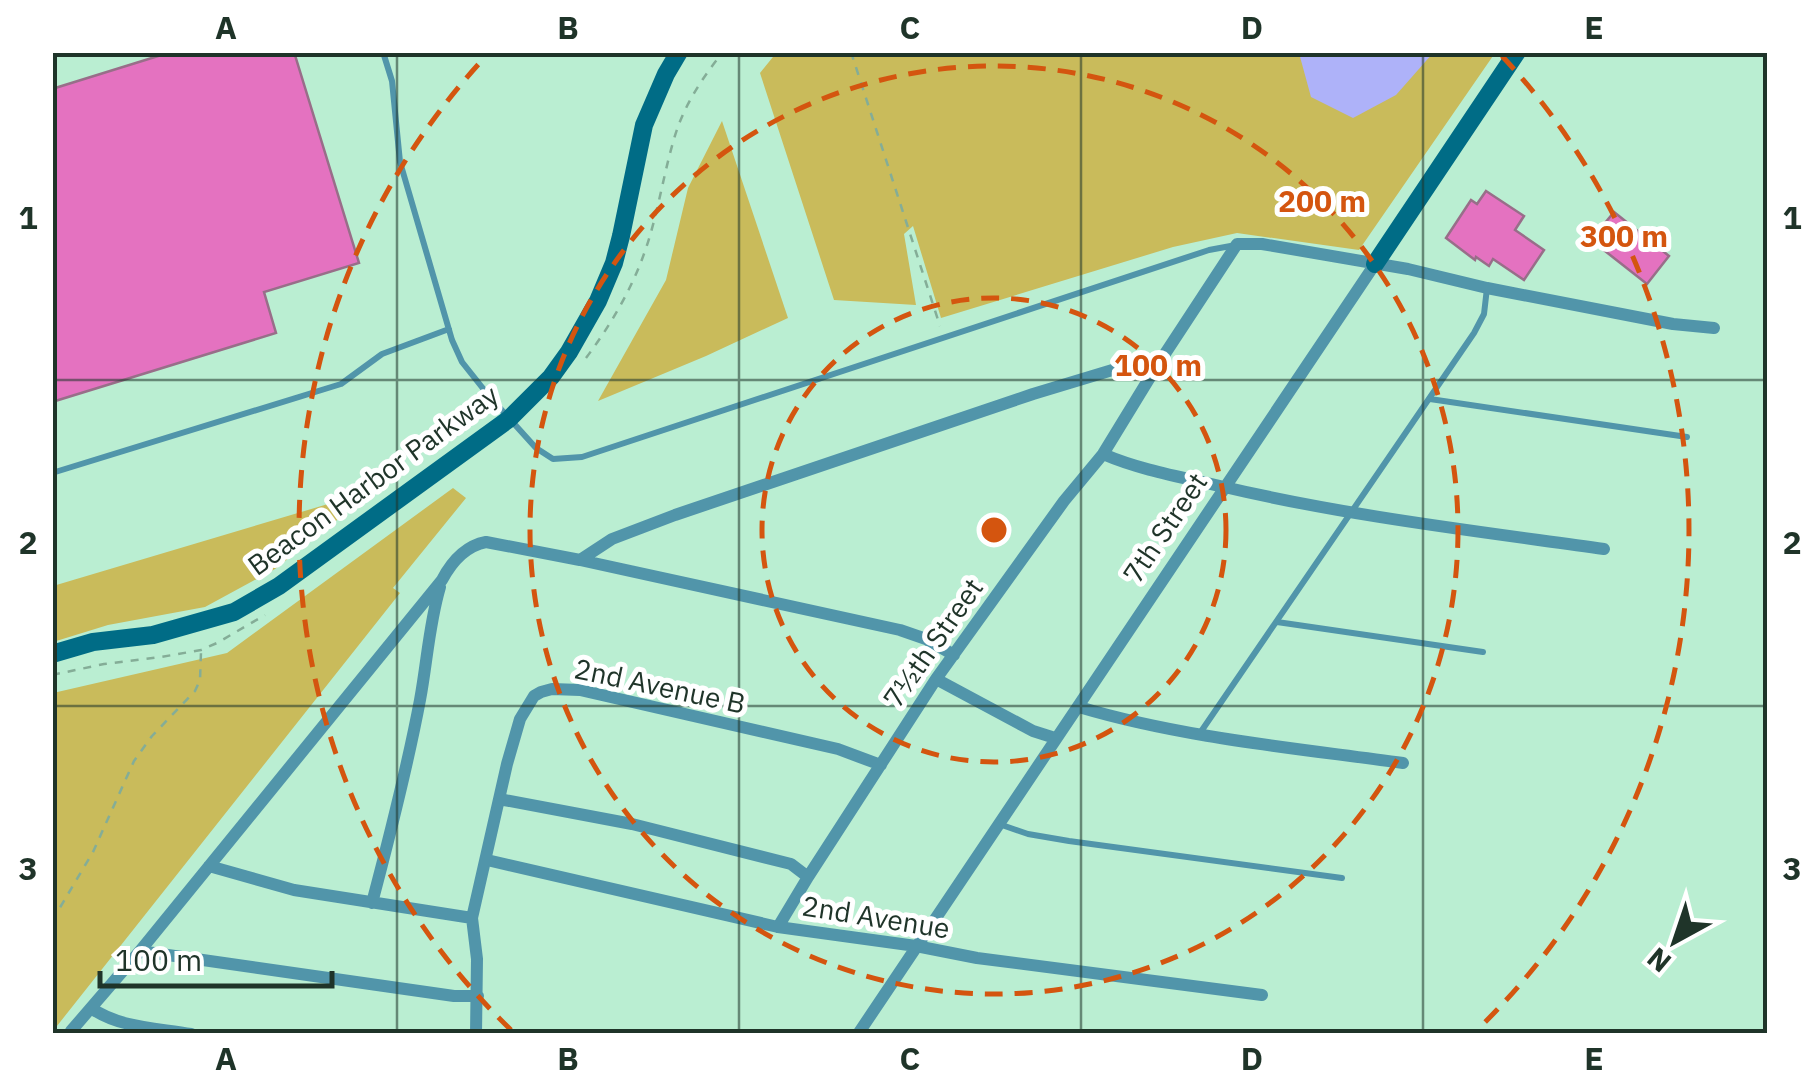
<svg xmlns="http://www.w3.org/2000/svg" width="1820" height="1086" font-family="'IBM Plex Sans',sans-serif">
<style>
.green{fill:#c9bb5b}
.water{fill:#aeb2f9}
.building{fill:#e472c0;stroke:#986e89;stroke-width:2.5}
.lines{fill:none;stroke-linecap:round;stroke-linejoin:round}
.path{stroke:#84ad97;stroke-width:2.5;stroke-dasharray:8 8;stroke-linecap:butt}
.lane{stroke:#5195aa;stroke-width:6}
.street{stroke:#5195aa;stroke-width:12}
.secondary{stroke:#006c86;stroke-width:18}
.grid{fill:none;stroke:#1f3429;stroke-width:2.5;stroke-opacity:0.55}
.ring{fill:none;stroke:#d4550f;stroke-width:5;stroke-dasharray:18 12}
.labels{text-anchor:middle;stroke-width:10;stroke-linejoin:round;paint-order:stroke}
.street-label{font-size:28px;fill:#1f3429;stroke:#fff}
.centre{fill:#d4550f;stroke:#fff;stroke-width:5}
.ring-label{font-size:30px;text-anchor:middle;font-weight:bold;fill:#d4550f;stroke:#fff;stroke-width:10;stroke-linejoin:round;paint-order:stroke}
.neatline{fill:none;stroke:#1f3429;stroke-width:4}
.grid-label{font-size:32px;text-anchor:middle;font-weight:bold;fill:#1f3429}
</style>
<rect width="100%" height="100%" fill="#baeed2"/>
<path class="green" d="M777,52L1495,53L1359,250L1237,233L1173,247L941,318L913,226L904,234L916,305L834,300L760,73Z
M722,121L788,318L706,356L598,401L666,280L688,188Z
M453,488L466,498L393,588L400,593L53,1031V693L227,653Z
M375,490L275,569L205,607L108,625L53,642V586Z"/>
<path class="water" d="M1299,53V52L1433,53L1396,95L1353,118L1311,97Z"/>
<path class="building" d="M171,52H294L359,263L264,292L276,333L52,402V89Z
M1486,191L1524,216L1515,230L1544,250L1524,280L1493,259L1489,266L1476,257L1475,260L1446,238L1471,200L1477,204Z
M1614,212L1669,256L1647,284L1591,240Z"/>
<g class="lines">
<path class="path" d="M851,52L940,326
M586,358C610,326 632,289 645,251C658,214 663,176 674,139C683,107 702,78 723,52
M52,675L104,664L161,657L201,650L217,643L265,615
M52,921L93,852L134,761L152,736L195,691L200,680L201,652"/>
<path class="lane" d="M383,52L392,81L400,162L452,340L462,362L489,396L536,448L553,459L582,457L1209,250L1236,245
M1430,399L1687,437
M52,473L341,384L382,354L449,329
M1277,622L1483,652
M1200,733L1474,333L1484,314L1487,288
M999,824L1028,834L1069,841L1342,878"/>
<path class="street" d="M1103,454C1140,470 1181,477 1220,486C1347,516 1476,531 1604,549
M580,560L612,539L675,515L1033,394L1119,368L1140,364L1155,369
M936,679L1033,731L1055,738
M1079,707C1183,738 1295,748 1403,763
M499,799L632,824L791,864L808,877
M487,860L778,927L916,946L977,958L1262,995
M209,866L294,890L472,918
M372,903C390,835 407,769 420,700C427,663 429,624 440,587
M778,927L808,877L936,679L1064,501L1103,454L1155,369L1237,244H1262L1408,269L1487,288L1673,324L1714,328
M140,951L454,996H478
M91,1008C119,1028 158,1028 191,1034
M71,1031L140,951L442,580C452,561 465,546 486,542L580,560L900,630L926,639L954,655
M476,1034L477,959L472,918L507,764L520,719L534,696L541,692L552,689L580,690L838,749L881,765
M858,1034L1375,264"/>
<path class="secondary" d="M1375,264L1517,52
M52,654L93,642L153,635L234,612L279,586L509,419L551,377L569,352L598,301L614,263L621,236L644,125L666,74L679,52"/>
</g>
<path class="grid" d="M397,52V1034M739,52V1034M1081,52V1034M1423,52V1034M52,380H1768M52,706H1768"/>
<g class="ring">
<circle cx="994" cy="530" r="232"/>
<circle cx="994" cy="530" r="464"/>
<path d="M511 1030A695 695 0 0 1 486 56M1502 56A695 695 0 0 1 1477 1030"/>
</g>
<g class="labels">
<g class="street-label">
<text transform="translate(373 480) rotate(-36)" y="10">Beacon Harbor Parkway</text>
<text transform="translate(1165 528) rotate(-56)" y="10">7th Street</text>
<text transform="translate(933 643) rotate(-55)" y="10">7½th Street</text>
<text transform="translate(660 686) rotate(12)" y="10">2nd Avenue B</text>
<text transform="translate(876 917) rotate(9)" y="10">2nd Avenue</text>
</g>
</g>
<circle cx="994" cy="530" r="15" class="centre"/>
<g class="ring-label">
<text x="1322" y="212">200 m</text>
<text x="1624" y="247">300 m</text>
<text x="1158" y="376">100 m</text>
</g>
<rect width="1820" height="1086" fill="none" stroke="#ffffff" stroke-width="110"/>
<g transform="translate(1675 941) rotate(220)" stroke="#ffffff" stroke-width="8" paint-order="stroke">
<path d="M0-8L18 38L0 25L-18 38Z" fill="#1f3429"/>
<text y="-15" font-size="28" font-weight="bold" text-anchor="middle" fill="#1f3429">N</text>
</g>
<path d="M100 971v15h232v-15" fill="none" stroke="#1f3429" stroke-width="5"/>
<text x="115" y="971" font-size="30" fill="#1f3429" stroke="#ffffff" stroke-width="8" paint-order="stroke">100 m</text>
<rect x="55" y="55" width="1710" height="976" class="neatline"/>
<g class="grid-label">
<text x="226" y="39">A</text>
<text x="568" y="39">B</text>
<text x="910" y="39">C</text>
<text x="1252" y="39">D</text>
<text x="1594" y="39">E</text>
<text x="28" y="229">1</text>
<text x="1792" y="229">1</text>
<text x="28" y="554">2</text>
<text x="1792" y="554">2</text>
<text x="28" y="880">3</text>
<text x="1792" y="880">3</text>
<text x="226" y="1070">A</text>
<text x="568" y="1070">B</text>
<text x="910" y="1070">C</text>
<text x="1252" y="1070">D</text>
<text x="1594" y="1070">E</text>
</g>
</svg>
